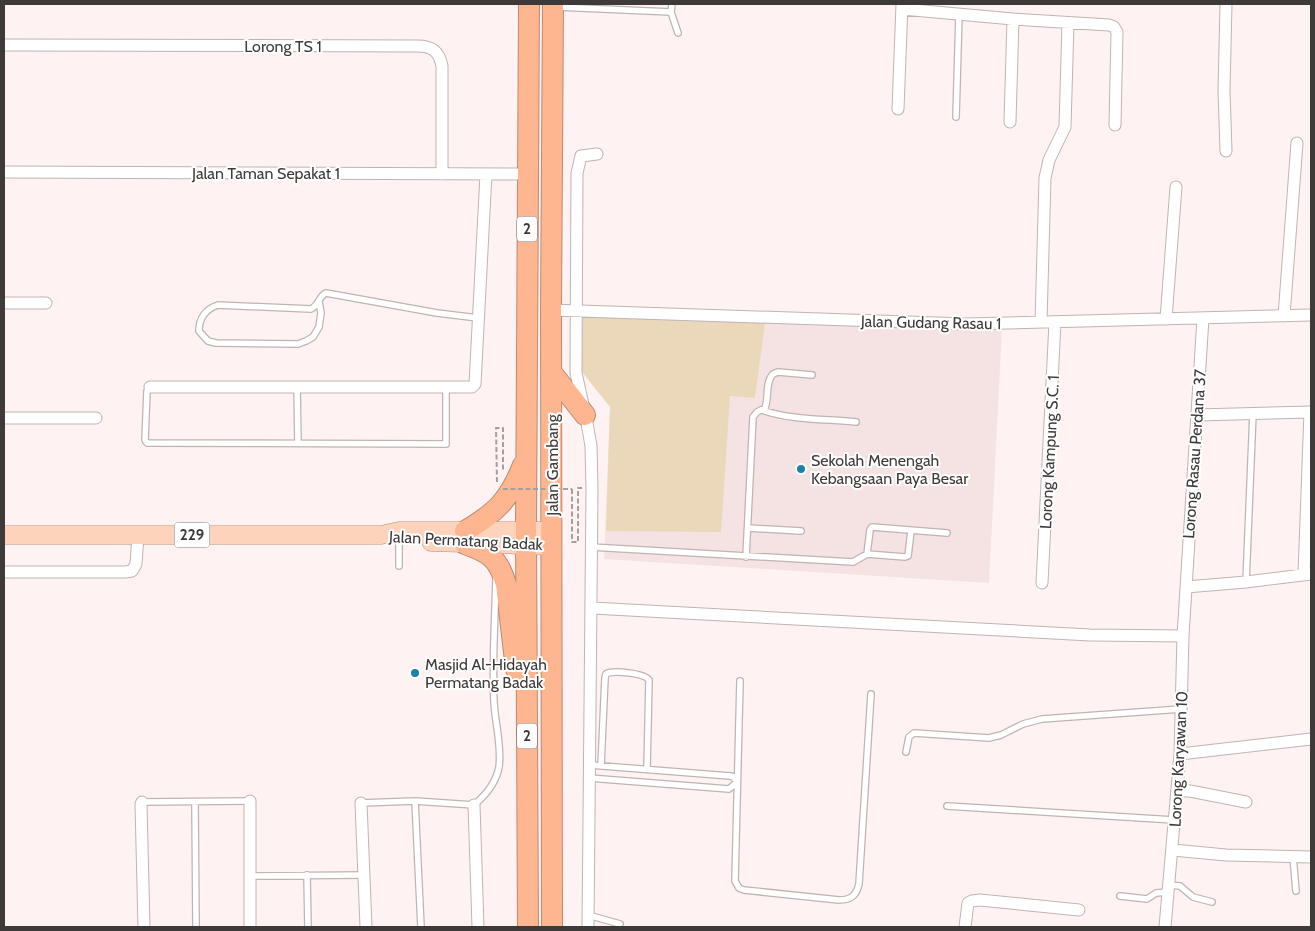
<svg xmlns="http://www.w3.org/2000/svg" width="1315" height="931" font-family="Cabin,sans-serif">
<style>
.built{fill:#f4e3e2}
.green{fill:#ebd8ba}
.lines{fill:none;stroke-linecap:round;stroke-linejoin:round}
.lane-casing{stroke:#c0b3b3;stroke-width:8}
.street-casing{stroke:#c0b3b3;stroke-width:13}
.primary-casing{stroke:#ba8b72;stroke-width:19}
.highway-casing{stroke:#ba8b72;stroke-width:22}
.path{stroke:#a79f9f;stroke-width:2;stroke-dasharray:5 2.5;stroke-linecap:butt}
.lane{stroke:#fff;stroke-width:5.5}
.street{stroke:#fff;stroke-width:11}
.primary{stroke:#fed3bc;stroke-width:18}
.highway{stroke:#fdb690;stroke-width:20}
.path-bridge{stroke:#a79f9f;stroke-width:2;stroke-dasharray:5 2.5;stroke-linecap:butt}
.poi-dot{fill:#1981ab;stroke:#fff;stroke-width:2}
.labels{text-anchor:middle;stroke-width:4;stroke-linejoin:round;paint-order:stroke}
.shield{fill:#fff;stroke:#797575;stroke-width:1}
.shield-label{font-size:15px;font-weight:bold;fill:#3f3a3a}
.street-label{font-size:16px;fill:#3f3a3a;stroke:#fff}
.poi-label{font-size:16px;fill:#3f3a3a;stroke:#fff;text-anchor:start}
</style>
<rect width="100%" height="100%" fill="#fef3f2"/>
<path class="built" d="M765,323L1002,329L989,583L604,559L610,407L579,368Z"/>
<path class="green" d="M583,316L765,323L755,398L730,396L721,532L606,531L610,407L579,368Z"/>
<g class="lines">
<g class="lane-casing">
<path id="lane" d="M557,7L671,12L672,4
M671,12L678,33
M956,117L959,14
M319,301L321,313L319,327L313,337L306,341L298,344L216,343L208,341L199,331C199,318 206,309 218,305L311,309C319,305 319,296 326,293L437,313L478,318
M150,387L147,391L145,440L147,443L446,444V387
M297,387L298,443
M762,410C789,420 827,419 856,422
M748,528L801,531
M399,533V566
M591,547L853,562L867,554L870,530L872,527L947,533
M867,554L905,557L908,556L911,531
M746,557L753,417L757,412L765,408C769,398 765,382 773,374L778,372L812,375
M1246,582L1253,413
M740,681L735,881L739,888L744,890L839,900C851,900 856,896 859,884L871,694
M906,752L909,737L914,733L989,738L1001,735L1023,724L1042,719L1181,709
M601,766L605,678L606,674C613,670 644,673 649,680L647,769
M589,778L729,789L737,782L734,777L730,776L590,765
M415,801L421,927
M142,802L250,801
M195,802L196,927
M361,803L415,801L474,805C486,795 496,783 499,767C502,746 495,723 494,702C492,661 495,619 496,578
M947,806L1174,820
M1293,856L1296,891
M307,875L308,927
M250,876L364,875
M1169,885L1180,886L1193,897L1212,902
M1120,896L1147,899L1156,893L1168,892
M588,915L620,924"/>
</g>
<g class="street-casing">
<path id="street" d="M902,9L1013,19L1109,25L1114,27L1117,32L1115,125
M4,45L417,46C432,46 439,51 442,66V174
M898,109L902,4
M1010,122L1013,19
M1226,151L1224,91L1226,4
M4,172L527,174
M4,303H46
M551,310L966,324L1311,315
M1284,316L1297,143
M1166,319L1176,187
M1041,322L1045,178L1049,160L1065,127L1068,23
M150,387H472L475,384L486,174
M1197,415L1311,412
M4,418H96
M4,572H125L132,571L136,564L138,535
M1304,574L1310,412
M1042,583L1055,322
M1186,587L1246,582L1311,574
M592,608L1090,635L1183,636
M1180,754L1311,739
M1178,791H1190L1246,802
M250,801V927
M142,802L141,804L144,927
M361,803L366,927
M474,805L478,927
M1173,850L1226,855L1311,857
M588,927L592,488L591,446L587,423L576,373L577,173L581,156L597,154
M965,927L968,903L972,901L980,900L1079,910
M1165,927L1180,754L1183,636L1203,318"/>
</g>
<g class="primary-casing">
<path id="primary" d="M4,535H381L399,531H552
M431,542L552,546"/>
</g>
<g class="highway-casing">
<path id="highway" d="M552,373L585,415
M465,531C496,513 510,499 523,465
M465,544C490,553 498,558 506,584L516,669
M528,927L526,531L529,4
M552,927L551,310L553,4"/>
</g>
<path class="path" d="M497,482L496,428H503V471
M572,489V542H578V488H582"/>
<use href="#lane" class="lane"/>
<use href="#street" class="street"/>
<use href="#primary" class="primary"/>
<use href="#highway" class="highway"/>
<path class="path-bridge" d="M503,489H572"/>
</g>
<g class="poi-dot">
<circle cx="801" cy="469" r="5"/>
<circle cx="415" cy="673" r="5"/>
</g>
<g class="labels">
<g class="shield">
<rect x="517" y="216.5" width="20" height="25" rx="4"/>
<rect x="174.5" y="522.5" width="35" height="25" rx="4"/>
<rect x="517" y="723.5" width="20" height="25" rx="4"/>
</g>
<g class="shield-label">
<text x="527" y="234">2</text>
<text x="192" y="540">229</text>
<text x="527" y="741">2</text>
</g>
<g class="street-label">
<text x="283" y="52">Lorong TS 1</text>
<text x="266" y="179">Jalan Taman Sepakat 1</text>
<text transform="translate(931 322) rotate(1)" y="6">Jalan Gudang Rasau 1</text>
<text transform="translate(1049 452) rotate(-87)" y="6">Lorong Kampung S.C. 1</text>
<text transform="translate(1194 454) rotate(-86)" y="6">Lorong Rasau Perdana 37</text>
<text transform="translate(552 465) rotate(-90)" y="6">Jalan Gambang</text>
<text transform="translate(466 540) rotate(3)" y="6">Jalan Permatang Badak</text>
<text transform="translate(1178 759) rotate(-87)" y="6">Lorong Karyawan 10</text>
</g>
<g class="poi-label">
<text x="811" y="466">Sekolah Menengah<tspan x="811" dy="18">Kebangsaan Paya Besar</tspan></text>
<text x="425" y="670">Masjid Al-Hidayah<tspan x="425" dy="18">Permatang Badak</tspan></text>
</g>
</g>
<rect width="1315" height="931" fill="none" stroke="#3f3a3a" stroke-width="10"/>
</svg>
